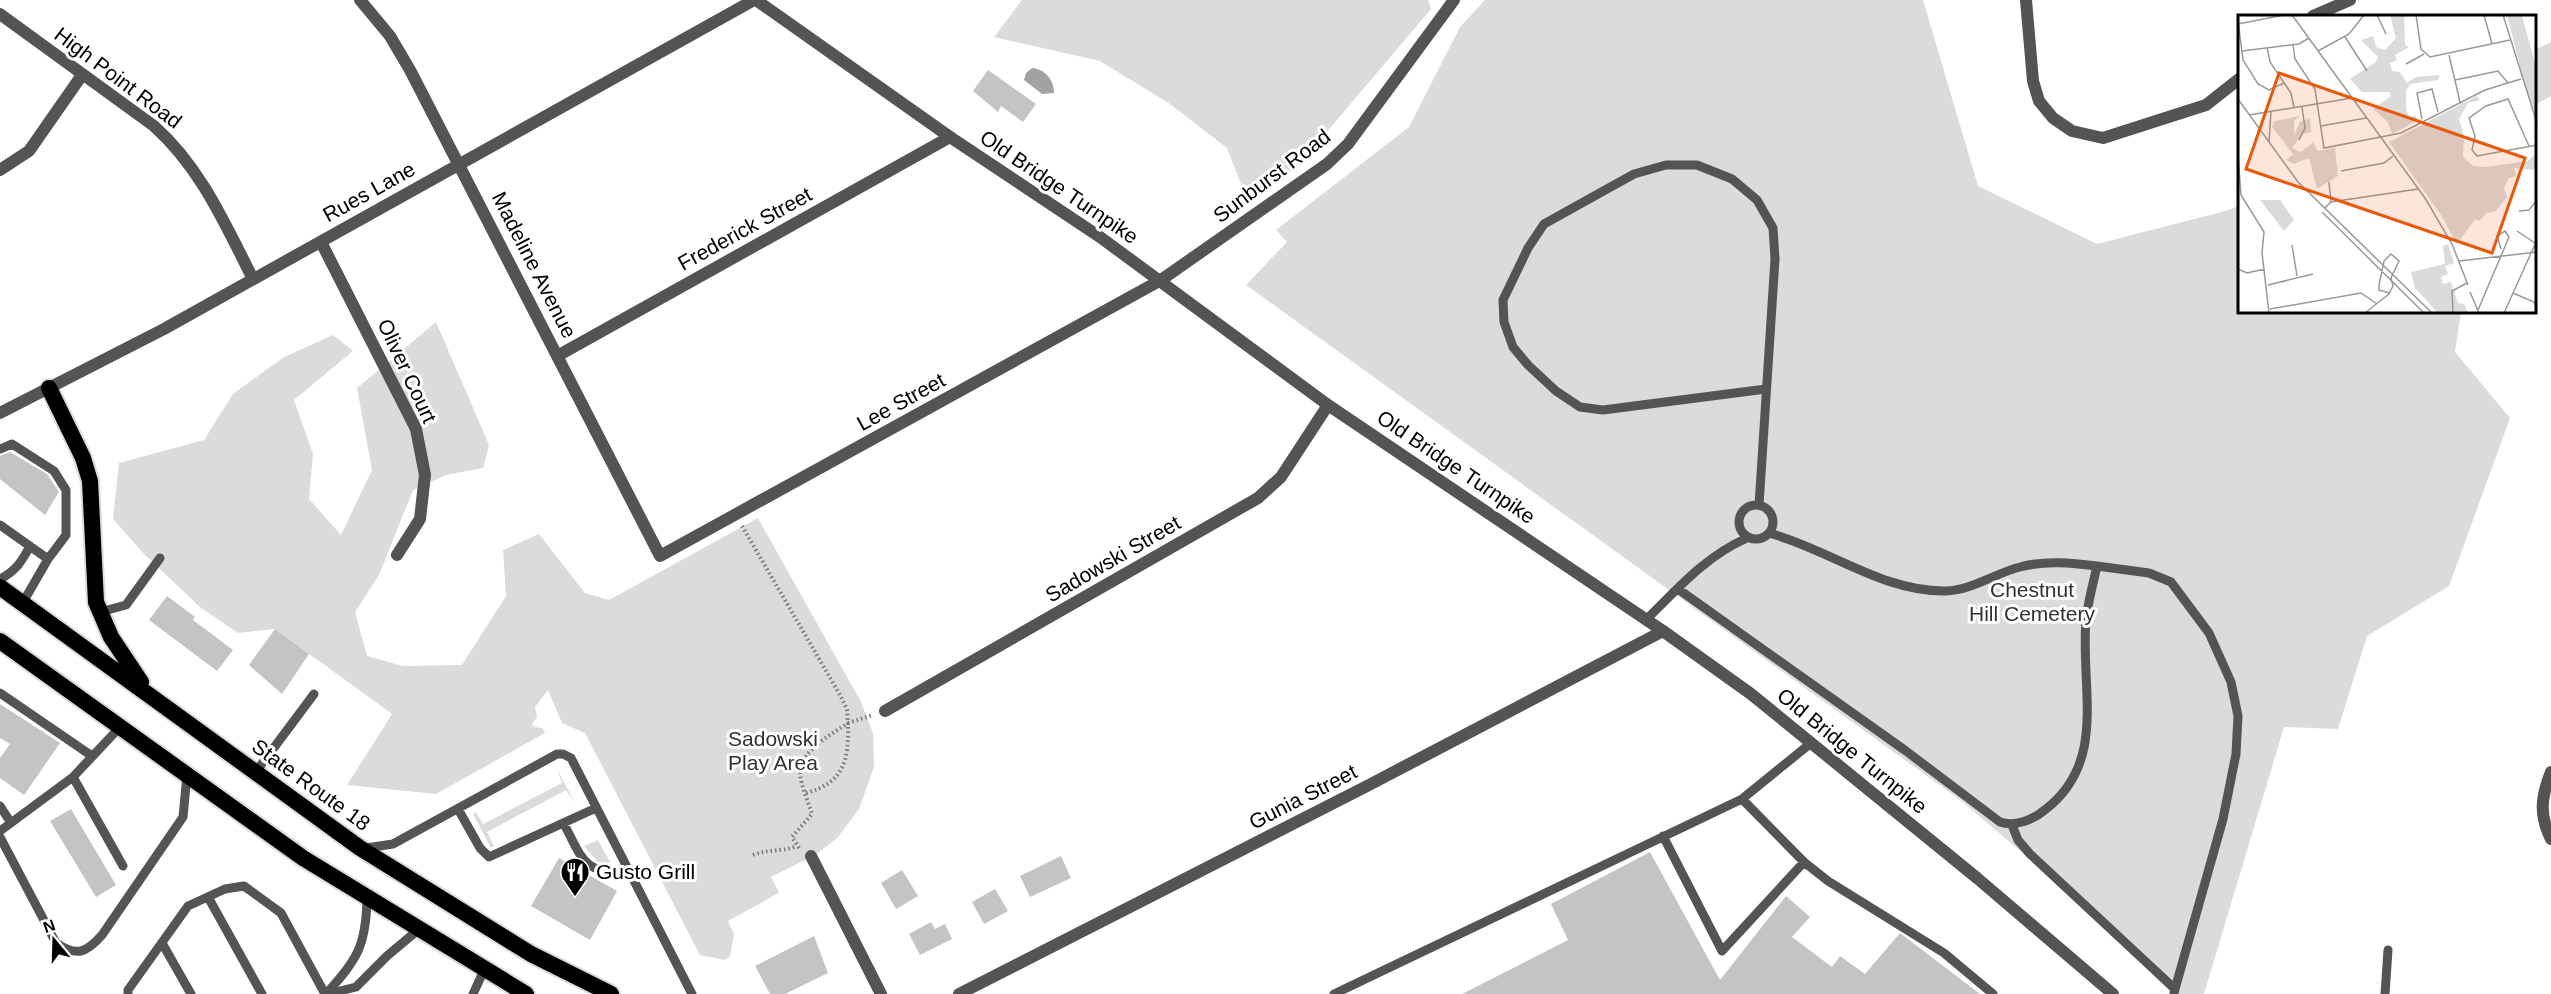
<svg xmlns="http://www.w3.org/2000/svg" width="2551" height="994" font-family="Arial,sans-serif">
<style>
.green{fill:#dbdbdb}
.water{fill:#a2a2a2}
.building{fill:#c4c4c4}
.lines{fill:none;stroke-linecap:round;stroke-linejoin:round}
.trunk-casing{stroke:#dbdbdb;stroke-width:20}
.path{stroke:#767676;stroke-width:4;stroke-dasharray:1.5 3;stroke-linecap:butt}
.service{stroke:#545454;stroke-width:9}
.minor{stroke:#545454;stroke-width:12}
.tertiary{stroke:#545454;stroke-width:12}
.trunk{stroke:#000;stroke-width:16}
.labels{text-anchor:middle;stroke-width:6;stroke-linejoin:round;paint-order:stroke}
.street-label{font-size:21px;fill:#000;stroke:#fff}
.park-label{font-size:21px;fill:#323232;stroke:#fff}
.poi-label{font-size:21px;fill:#000;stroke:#fff;text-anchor:start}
.inset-road{fill:none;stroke:#999;stroke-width:1.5}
.view{fill:#e8590c;fill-opacity:0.15;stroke:#e8590c;stroke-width:3}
.inset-edge{fill:none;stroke:#000;stroke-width:3}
</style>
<rect width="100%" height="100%" fill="#fff"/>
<path class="green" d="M1022,0H1428L1431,9L1297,167L1248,202L1227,148L1170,104L1100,61L994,37Z
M1485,0H1923L1978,186L2097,244L2229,210L2239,205V312H2461L2455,352L2510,418L2449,586L2367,636L2338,729L2284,727L2204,994H2172L2104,922L1959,799L1246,285L1287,242L1276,230L1409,127L1460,27Z
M2551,42V96L2535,105V50Z
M436,322L489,445L483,468L446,475L413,490L379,575L355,612L367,656L403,666L462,665L506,596L503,550L539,534L585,593L609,600L758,518L860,700L873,733L874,767L859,809L838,837L817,854L771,877L779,893L728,921L734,934L730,956L725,960L700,955L585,733L562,723L548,690L535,707L537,717L532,724L534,727L542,728L545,733L436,794L347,785L392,714L275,629L238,633L200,607L144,554L113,519L119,463L204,440L233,394L284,357L333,335L353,351L294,400L313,454L309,499L341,535L372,470L357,388Z
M557,769L575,803L566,790L487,832L494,846L491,848L473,814L476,812L483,824L562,783Z
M598,840L610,862V866L597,861L584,846Z"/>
<path class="water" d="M1032,68C1045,69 1054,80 1054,93L1042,94L1024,80L1026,73Z"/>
<path class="building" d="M988,70L1036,104L1023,122L1001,106L998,112L973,91Z
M10,452L47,474L59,492L45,515L0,479V456Z
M167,596L195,617L193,620L233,650L217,671L149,620Z
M275,629L309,654L282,694L249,665Z
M0,704L60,743L24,795L0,778V758L10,744L0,738Z
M71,809L116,885L96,897L50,821Z
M1650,852L1720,980L1786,896L1810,917L1792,937L1832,967L1840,956L1865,974L1900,933L1980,994H1462L1568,940L1551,904Z
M1061,856L1071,878L1030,897L1020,876Z
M559,858L617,891L590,940L531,906Z
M902,870L918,896L896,909L881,883Z
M995,889L1008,911L984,924L972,902Z
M931,922L935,929L945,924L952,939L920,955L909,934Z
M814,936L828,973L785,994H770L755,966Z"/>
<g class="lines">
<g class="trunk-casing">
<path id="trunk" d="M49,388L83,458L90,481L96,602L111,637L141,682
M0,587L360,848L531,954L611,994
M0,641L303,858L526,994"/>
</g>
<path class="path" d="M742,526L840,695L847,709L848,723L873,715
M806,793C844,783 849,760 848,724
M799,848L792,837L812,814C808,801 801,786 800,773C800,750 833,734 848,723
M753,855C768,849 782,852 797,846"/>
<path class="service" d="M0,449L12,444L54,471L66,490V535L48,559L0,525
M1739 522a17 17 0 1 1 34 0a17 17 0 1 1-34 0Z
M1759,505L1775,259L1773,228L1757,200L1732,179L1697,165H1666L1634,174L1544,224L1528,248L1503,300L1504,322L1513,347L1528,365L1556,391L1580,407L1603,410L1766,389
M2097,566L2149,573L2171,582L2209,633L2231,682L2238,716L2236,754L2223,819L2175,989
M0,579C16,571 22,561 30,546
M1678,589L1906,751L2000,822C2015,827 2033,820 2046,809C2108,761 2080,687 2086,620C2088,602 2093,584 2097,566C2073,563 2045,560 2020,567C1996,573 1972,590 1946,591C1882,592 1829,549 1769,533
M22,604L48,559
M100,612L126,605L160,558
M1647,619C1678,588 1706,556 1747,538
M0,693L92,756
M120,727L73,777L123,866
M1811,743L1742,799L1804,862L1828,881L1944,953L1993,994
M255,773L314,694
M0,806L11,823
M458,809L480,848L489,857L596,808
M2012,825L2018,840L2030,854L2175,989L2174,994
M0,831L73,777
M1663,836L1722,951L1804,862
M0,837L56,943C77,957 86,953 102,935L183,817L187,775
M366,848L393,844L557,754H563L571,758L628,869C584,877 582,858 564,824
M628,869L692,994
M208,897L262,994
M162,943L191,994
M128,994V990L188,906L225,889L244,886L281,913L325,994
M326,994C357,959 366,947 367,899
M328,994L356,987L387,956L418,930
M473,994L484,970
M1334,994L1742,799
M2385,994L2388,950"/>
<path class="minor" d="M360,0L390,36L410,70L660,556L1161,280L1327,164L1348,144L1454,0
M2026,0L2033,81L2039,101L2053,118L2072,131L2103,138L2206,105L2239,79
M0,14L154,126C201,168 225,224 253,279
M2313,16L2350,0
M0,170L29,151L82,75
M321,242L416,429L425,475L420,519L397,555
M559,355L950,137
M885,711L1258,498L1281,477L1328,405
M2551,772C2541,797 2539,815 2551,839
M811,856L881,994
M959,994L1369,785L1663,631"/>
<path class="tertiary" d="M756,0L950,137L1100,237L1328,405L1663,631L1751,694L1977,878L2113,994
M0,413L164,329L754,0"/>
<use href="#trunk" class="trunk"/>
</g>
<defs>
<g id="restaurant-pin" transform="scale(1.5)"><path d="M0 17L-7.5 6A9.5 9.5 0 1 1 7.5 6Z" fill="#000" stroke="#fff"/><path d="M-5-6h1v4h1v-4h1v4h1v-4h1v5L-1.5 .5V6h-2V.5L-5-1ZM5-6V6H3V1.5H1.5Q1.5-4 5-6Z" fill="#fff"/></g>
</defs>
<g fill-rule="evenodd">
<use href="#restaurant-pin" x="575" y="872"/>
</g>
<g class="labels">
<g class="street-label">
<text transform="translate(118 78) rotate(37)" y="7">High Point Road</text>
<text transform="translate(1272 176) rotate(-37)" y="7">Sunburst Road</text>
<text transform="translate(1059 187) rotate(34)" y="7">Old Bridge Turnpike</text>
<text transform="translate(369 192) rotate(-29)" y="7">Rues Lane</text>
<text transform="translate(745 229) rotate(-29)" y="7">Frederick Street</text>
<text transform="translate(534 265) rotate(63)" y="7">Madeline Avenue</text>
<text transform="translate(407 371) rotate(65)" y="7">Oliver Court</text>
<text transform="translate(901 402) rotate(-29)" y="7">Lee Street</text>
<text transform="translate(1456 467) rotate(34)" y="7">Old Bridge Turnpike</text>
<text transform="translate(1113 559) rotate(-30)" y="7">Sadowski Street</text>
<text transform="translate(1852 751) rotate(39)" y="7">Old Bridge Turnpike</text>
<text transform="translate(311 785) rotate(36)" y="7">State Route 18</text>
<text transform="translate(1303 797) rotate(-27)" y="7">Gunia Street</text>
</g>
<g class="park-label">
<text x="2032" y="597">Chestnut<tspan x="2032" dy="24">Hill Cemetery</tspan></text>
<text x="773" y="746">Sadowski<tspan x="773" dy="24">Play Area</tspan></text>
</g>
<g class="poi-label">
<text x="596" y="879">Gusto Grill</text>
</g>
</g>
<g transform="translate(2238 15)">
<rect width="298" height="298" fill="#fff"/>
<path d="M152,0H166L167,30L171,32L157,40L159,45L152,48L154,56L162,57L169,68L178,62L202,60L200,65L172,69L168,76V94L171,102L178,101V106L154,119L150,107L135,94L153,81L151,77H124L112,64L138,47L140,42L123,25L135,21L138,32L147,35L158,23ZM269,0H284L298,53V100L288,75ZM239,81L242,85L230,88L221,104L226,121L225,142L235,151L249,152L289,146L298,139V155L276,153L278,161L271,163L266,173L269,182L258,196L248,198L242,206L237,204L219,229L203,200L151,127ZM62,101L56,106V120L62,107L72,103L73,117L64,119L54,133L63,137L75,127L80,136L97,133L100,161L79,174L71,143L56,149L48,145L55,139L34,112L37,106ZM22,185H42L56,205L46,216ZM210,229L216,248L207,251L210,259L203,262L205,269L213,267L220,288L226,289L230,298H200L177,273L173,257L207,249L205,231Z" fill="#dbdbdb"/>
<path class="inset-road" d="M54,0L187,183L214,229L230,270M139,0L148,19M178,0L183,34L192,42L272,25M246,0L254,29M265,0L299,108M0,6L5,45L20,69L31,75L46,68M0,9L46,0M107,22L129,56M55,30L57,44L77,74L86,133L163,118L247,75L283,64M29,32L32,47L53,78L56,93M4,36L61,29L71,23M80,36L111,19L126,0M211,40L222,87M168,49L186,39M217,65L260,56L270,68M0,84L60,167L194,298M11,100L114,83M184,104L179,78L194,74L200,97M83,111L128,103M61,125L67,113L64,92M31,127L33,97M291,131L270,84L248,91L231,103L237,121L234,135L239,141L299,130M0,141L3,180L26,217L24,238L31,298M103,156L146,148L155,141M91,167L93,187M87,193L93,187L180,174M281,196L291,195L299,185M84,197L186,298M279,216L297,228M54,230L59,261M221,246L299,237M0,254L9,258L27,254M30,270L75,259M232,277L241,298M275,278L296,287L299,294M151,279L155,271L153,263L161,246L153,239L146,246L141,270V275L151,278M32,294L123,278L139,289M240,295L271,222L267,216L259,221L263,234M127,298L151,279M215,298L214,276L229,268M266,298L299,225"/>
<path class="view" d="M41,58L287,143L254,238L8,154Z"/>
<rect width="298" height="298" class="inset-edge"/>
</g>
<g transform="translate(54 940) rotate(341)" stroke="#ffffff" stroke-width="4.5" paint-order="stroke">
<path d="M0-4.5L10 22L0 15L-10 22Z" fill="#000000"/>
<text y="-9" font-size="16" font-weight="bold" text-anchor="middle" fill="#000000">N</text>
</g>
</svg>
